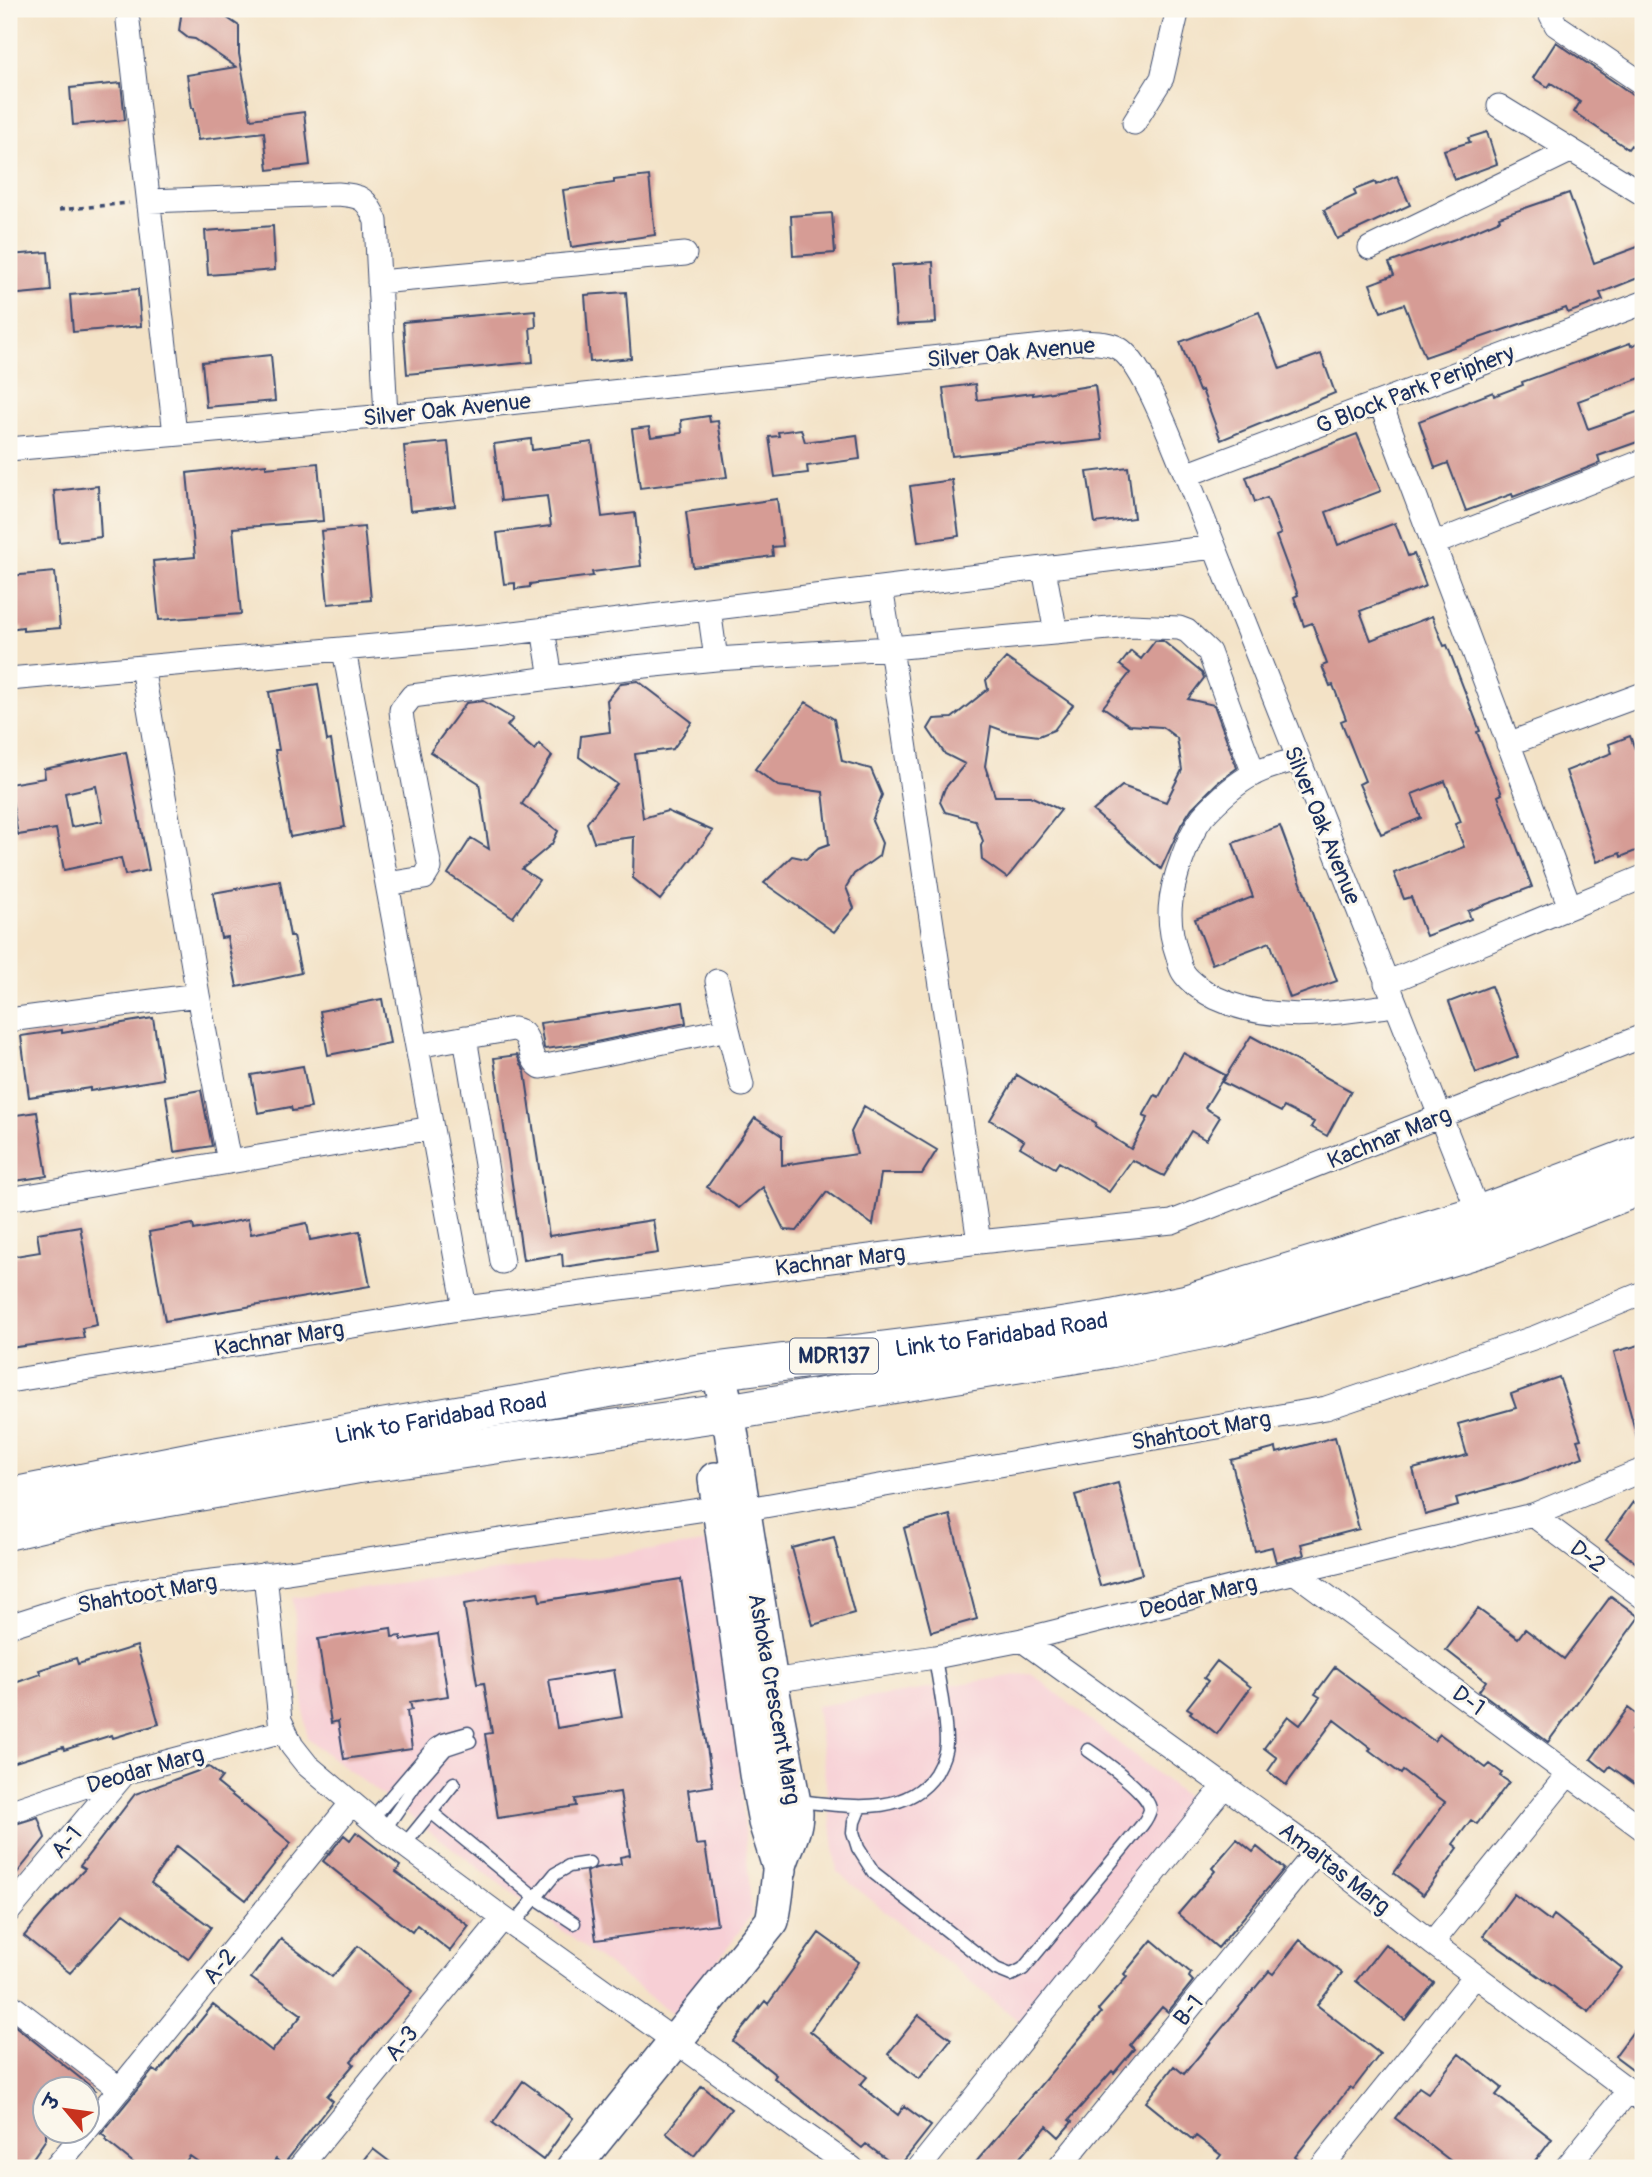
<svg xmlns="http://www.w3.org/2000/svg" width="1652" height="2177" font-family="Pangolin,'Playpen Sans Deva',sans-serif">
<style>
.built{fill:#f7cfd5}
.building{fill:#d69c95;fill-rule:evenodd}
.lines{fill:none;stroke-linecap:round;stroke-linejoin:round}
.lane-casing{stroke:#3b4a6e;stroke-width:15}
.street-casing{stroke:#3b4a6e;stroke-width:25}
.secondary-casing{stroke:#3b4a6e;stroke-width:36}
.primary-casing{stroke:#3b4a6e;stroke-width:39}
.path{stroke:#3b4a6e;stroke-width:3.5;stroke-dasharray:5 5;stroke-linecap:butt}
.lane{stroke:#fff;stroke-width:12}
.street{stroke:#fff;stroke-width:23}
.secondary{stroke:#fff;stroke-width:33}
.primary{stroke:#fff;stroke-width:37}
.labels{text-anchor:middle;stroke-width:6;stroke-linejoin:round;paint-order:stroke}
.shield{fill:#fbf7ec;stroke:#5e6b89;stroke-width:2}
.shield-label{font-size:21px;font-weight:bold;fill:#1b2f5e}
.street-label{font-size:23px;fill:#1b2f5e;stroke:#fbf7ec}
</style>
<rect width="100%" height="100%" fill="#fbf7ec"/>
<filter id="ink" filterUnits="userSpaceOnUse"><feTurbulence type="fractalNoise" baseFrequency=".0143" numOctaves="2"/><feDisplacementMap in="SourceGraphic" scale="14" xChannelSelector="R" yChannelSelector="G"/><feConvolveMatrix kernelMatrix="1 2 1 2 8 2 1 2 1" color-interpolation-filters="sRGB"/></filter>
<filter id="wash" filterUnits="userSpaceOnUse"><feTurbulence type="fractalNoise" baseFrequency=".00686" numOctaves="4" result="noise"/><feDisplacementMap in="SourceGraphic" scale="28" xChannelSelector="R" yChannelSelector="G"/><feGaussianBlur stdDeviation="1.57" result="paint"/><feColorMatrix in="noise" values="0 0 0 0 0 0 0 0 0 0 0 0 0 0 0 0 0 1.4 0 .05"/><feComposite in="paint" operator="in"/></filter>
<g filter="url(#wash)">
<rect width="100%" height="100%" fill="#f3e2c6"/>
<path class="built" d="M719,1541L752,1914L677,2017L307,1739L293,1598Z
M1031,1673L1194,1803L1021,2023L837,1872L816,1706Z"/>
<g id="blocks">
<path class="building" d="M182,9H214L239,26V54L251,119L304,112L310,165L268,170L264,132L198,140L194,108H192L187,75L236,67L195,39L188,38L179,31Z
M1556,42L1635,96L1643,98V153L1631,145L1628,149L1574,112L1580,102L1551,83L1548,87L1533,78Z
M121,83L125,120L73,125L70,88Z
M1487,132L1497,164L1454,180L1444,150L1470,142L1468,138Z
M649,176L655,235L571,247L563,190L614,183V180Z
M1397,176L1410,205L1337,239L1324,210L1356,195L1354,190L1375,182L1376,185Z
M1569,193L1594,263L1643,245V276L1600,293L1603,300L1568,313L1566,308L1425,357L1404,304L1381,312L1370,284L1394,275L1389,263L1455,239L1500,220L1499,217Z
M832,213L835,253L793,256L791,216Z
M273,226L275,270L208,275L205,231Z
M48,252L51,291L9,295V255Z
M933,262L936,323L896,325L892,265Z
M138,289L141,326L73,332L70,295Z
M626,292L631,358L590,362L585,295Z
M535,310L536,327L530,328L533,362L407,374L403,322Z
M1259,312L1280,369L1321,354L1335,393L1221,440L1202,390L1199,391L1180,342Z
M1643,341V377L1578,401L1588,429L1643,410V440L1598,456L1600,463L1513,497L1512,494L1466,511L1448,463L1435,468L1419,421L1493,392L1494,396L1523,385L1522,382L1630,343L1631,346Z
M271,355L275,401L206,407L202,362Z
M975,384L977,400L1033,393V395L1095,385L1102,440L952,456L943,388Z
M709,416L710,422L718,421L727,477L640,488L632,429L649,427L651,437L682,433L681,420Z
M801,429L805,442L857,435L860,459L807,466L808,473L775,477L769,437L779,436L778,432Z
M1357,434L1381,491L1326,512L1338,545L1395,523L1408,556L1414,554L1426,586L1360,611L1371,640L1432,616L1444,646L1447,645L1480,731L1477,732L1502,794L1498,796L1532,887L1468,911L1471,919L1426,936L1411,897L1404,899L1394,873L1464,847L1455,824L1461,822L1445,781L1412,794L1421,818L1381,834L1359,784L1365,781L1341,721L1346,719L1333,685L1330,686L1322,666L1327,664L1312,623L1304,626L1294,597L1298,595L1276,536L1281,534L1267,498L1255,502L1246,477Z
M531,439L532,450L592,442L602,517L635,513L641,566L592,572L593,576L530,584V587L515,589V583L504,584L497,533L551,526L547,496L501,501L494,444Z
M448,442L455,506L410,511L404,446Z
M318,463L323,521L233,528L241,614L159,620L153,561L195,557L187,473L266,464V468Z
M1128,467L1134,518L1095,523L1087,472Z
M952,480L959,536L918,542L910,486Z
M98,486L101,537L59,542L54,491Z
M777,499L783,546L772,547L773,556L693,567L686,512Z
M364,527L371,600L328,604L321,531Z
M55,572L60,628L23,631V627L9,629V576Z
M1155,641H1163L1202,673L1204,678L1188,699L1214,705L1237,768L1217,783L1192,808L1181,825L1161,869L1093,811L1122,786L1166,802L1182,770L1177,738L1162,727L1129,725L1103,707L1130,673L1120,665L1131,651L1141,659Z
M1006,658L1073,705L1054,730L1039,736L1007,732L991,726L985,766L995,796H1030L1061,810L1007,878L982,860L981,846L983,841L975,820L945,812L940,802L945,788L965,764L945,754L928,729L934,719L952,718L988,689L986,680Z
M638,681L692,722L673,749L635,754L643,818L667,811L713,831L660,900L633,878L634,837L594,842L587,823L617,784L579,757L581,736L610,732L607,700L621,683Z
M318,684L327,741L331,740L345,827L290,837L275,750H279L269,692Z
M483,701L513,719L507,726L534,750L539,744L552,756L522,804L558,831L552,844L522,869L539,880L513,917L448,874L471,838L489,849L479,783L430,752L466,703Z
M806,702L834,719L842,761L871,769L882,795L872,821L882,843L879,856L854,874L846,887L854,908L834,932L764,883L792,856L806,859L818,848L829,844L823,792L778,786L755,769Z
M1630,736L1635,749L1643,746V848L1621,857L1620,853L1597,862L1566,771L1612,753L1609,744Z
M126,752L149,870L125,875L121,858L64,870L56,829L18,835L9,784L45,778L44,769ZM96,786L103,821L71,827L65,793Z
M1280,826L1337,981L1290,998L1270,942L1212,964L1195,919L1253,897L1233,843Z
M280,881L290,936H293L301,973L237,987L227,937L221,938L213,893Z
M1491,986L1518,1057L1476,1073L1449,1002Z
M382,999L390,1043L328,1055L320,1011Z
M683,1002L686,1023L591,1043L545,1049L544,1048L540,1023Z
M153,1018L163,1079L90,1091V1088L29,1097L21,1036L62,1030V1033Z
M1251,1036L1351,1091L1327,1136L1311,1127L1314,1122L1284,1107L1281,1112L1222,1082Z
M1183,1053L1225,1075L1205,1108L1220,1117L1206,1140L1191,1131L1164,1176L1132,1160L1109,1192L1059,1162L1055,1168L1020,1147L1024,1141L990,1120L1017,1075L1096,1123L1095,1126L1131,1149L1148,1118L1143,1116L1155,1095L1159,1097Z
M517,1055L525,1072L549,1236L653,1220L658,1253L563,1267L562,1254L523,1260L494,1058Z
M303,1066L311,1108L292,1111L291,1107L258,1113L251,1075Z
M201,1090L212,1146L174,1152L166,1096Z
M864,1106L937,1150L922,1174H881L873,1225L827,1192L797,1231L784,1230L763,1187L739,1208L707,1187L755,1118L782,1136V1165L857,1154L851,1132Z
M37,1112L47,1176L9,1182V1116Z
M248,1219L251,1234L307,1223L310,1240L360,1231L370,1286L165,1321L149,1232L193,1224L194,1230Z
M80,1226L97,1325L82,1328L84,1338L9,1348V1257L40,1252L37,1233Z
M1643,1344V1440L1638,1441L1614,1352Z
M1559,1377L1581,1439L1577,1440L1583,1457L1521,1480L1456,1498L1458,1506L1425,1515L1413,1469L1467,1455L1458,1424L1516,1408L1511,1394Z
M1335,1437L1359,1529L1301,1544L1304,1555L1276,1562L1272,1547L1255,1551L1231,1460L1276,1448L1277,1453Z
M1118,1483L1142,1574L1100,1586L1075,1495Z
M1633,1502L1643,1509V1568L1606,1540Z
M950,1515L977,1619L931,1632L904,1528Z
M834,1537L854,1613L813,1625L792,1548Z
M681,1579L713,1786L688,1790L696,1845L705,1844L717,1924L596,1940L586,1872L596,1868L621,1864L620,1857L630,1855L620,1792L575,1799L576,1806L498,1818L485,1734L492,1733L484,1683L477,1684L464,1604L538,1592L540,1601ZM614,1670L622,1717L557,1728L549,1680Z
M1611,1596L1639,1617L1548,1742L1479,1691L1486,1681L1446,1650L1478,1609L1518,1638L1525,1629L1564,1659Z
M391,1628L392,1637L401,1636V1640L438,1634L448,1696L410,1702L412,1710L407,1711L412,1749L344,1759L338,1721L331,1723L318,1639Z
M137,1646L159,1724L113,1738L112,1735L64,1750L63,1747L9,1764V1685L41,1674L39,1670L76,1658L78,1664Z
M1217,1661L1251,1687L1217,1734L1190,1713L1192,1711L1187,1708L1208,1681L1204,1678Z
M1335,1667L1434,1741L1440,1734L1486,1768L1490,1764L1502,1773L1500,1776L1509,1782L1477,1824L1471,1820L1453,1844L1458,1848L1423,1895L1394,1873L1445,1802L1403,1771L1401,1774L1369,1750L1371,1748L1334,1720L1286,1785L1268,1771L1277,1758L1264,1748L1288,1716L1300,1725L1320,1697L1315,1694Z
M1628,1708L1641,1718L1632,1730L1643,1738V1790L1610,1766L1606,1771L1591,1759Z
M209,1767L222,1777L217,1783L291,1843L246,1900L177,1846L151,1883L211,1927L188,1959L124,1913L70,1973L24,1936L45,1911L85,1869L80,1866L135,1794Z
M38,1817L45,1838L9,1883V1826Z
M356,1832L400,1866L396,1872L469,1926L450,1951L417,1925L412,1932L323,1861L344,1835L350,1840Z
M1237,1839L1253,1852L1257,1847L1284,1869L1218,1948L1178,1914L1215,1871L1212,1868Z
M1514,1894L1550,1921L1554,1915L1622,1968L1589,2012L1483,1936Z
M819,1933L859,1962L810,2031L867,2077L860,2085L898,2115L904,2106L931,2126L898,2168L866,2144L862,2148L774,2078L776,2075L733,2041L765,2001L768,2004Z
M281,1939L332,1977L358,1946L412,1991L351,2061L354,2064L327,2096L333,2101L283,2165L276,2159L269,2168H207L190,2156L180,2168H140L105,2140L107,2138L101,2134L153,2070L158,2073L213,2005L272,2051L302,2015L251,1978Z
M1152,1940L1191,1973L1189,1977L1193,1981L1168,2012L1162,2007L1130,2045L1134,2049L1114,2073L1112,2071L1069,2120L1072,2122L1059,2137L1047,2126L1011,2168H971L1101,2013L1098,2010L1127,1977L1124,1974Z
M1300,1940L1342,1973L1317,2005L1380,2054L1353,2089L1350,2087L1295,2157L1307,2168H1211L1221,2155L1196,2136L1193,2140L1146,2102L1174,2066L1184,2074L1269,1971L1273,1974Z
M1385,1944L1434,1983L1405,2020L1356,1981Z
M919,2015L951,2039L919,2079L888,2054Z
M1643,2018V2077L1615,2056Z
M9,2021L95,2090H46V2139L26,2168H9Z
M1459,2054L1502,2088L1496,2095L1552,2139L1530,2168H1460L1395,2118L1419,2087L1428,2093Z
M523,2081L573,2118L543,2160L493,2123Z
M702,2086L731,2109L694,2156L666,2133Z
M373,2149L398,2168H358Z"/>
</g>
</g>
<g filter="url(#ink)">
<use href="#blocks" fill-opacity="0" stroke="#3b4a6e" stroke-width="2"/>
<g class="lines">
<g class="lane-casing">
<path id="lane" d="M797,1801C843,1805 906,1819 936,1773C941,1764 946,1753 946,1743C946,1714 939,1685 935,1657
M860,1807L854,1822L853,1832L858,1848L874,1873L996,1969L1011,1975L1023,1969L1142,1825C1145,1821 1149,1814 1150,1810C1151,1794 1101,1759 1088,1750
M431,1812L454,1783
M371,1820L435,1745L443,1740L468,1733
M384,1830L418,1781L446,1749L470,1741
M404,1845L431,1812L536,1898L574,1923
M513,1925L555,1874L569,1866L589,1863"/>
</g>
<g class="street-casing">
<path id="street" d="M1554,9L1551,15L1556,25L1643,84
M128,21L175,434
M1499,106L1643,194
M1134,123L1162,78L1178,9
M149,201L338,194C361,196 367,198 376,221L386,416
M1370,248L1570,151
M379,282L685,254
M1380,402L1570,907
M9,449L386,416L1081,342C1094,343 1107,342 1118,348C1144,362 1173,446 1186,475L1479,1214
M1186,475L1643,303
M1433,544L1643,461
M1044,569L1056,633
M881,588L891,648L1131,626L1179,628L1187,631L1209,652L1254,774
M709,609L716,659
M543,629L551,678
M344,650L465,1308
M142,667L198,995L229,1162
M9,679L496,635L1214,547
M1508,744L1643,694
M1297,759C1283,764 1265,767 1252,775C1235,784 1216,802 1203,816C1193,829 1188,843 1182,859C1169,894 1165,920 1178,957C1179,961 1180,968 1183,972C1189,982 1206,993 1216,998C1273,1025 1335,1013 1394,1005
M387,884L424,878L430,868L402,720L401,710L412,696L635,667L716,659L891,648L979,1242
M717,981L728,1029
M1386,983L1643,877
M9,1020L198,995
M465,1037L502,1262
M417,1046L513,1029C535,1032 525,1058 541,1067L728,1029L742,1085
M9,1199L432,1128
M9,1381L465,1308L979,1242L1172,1222L1643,1036
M742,1510L1326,1408L1536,1337L1643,1293
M1533,1515L1643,1597
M1294,1572L1643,1829
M265,1574L280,1720L292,1746L307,1765L384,1830L503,1918L852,2168
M9,1626L94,1599L153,1588L288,1572L719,1507
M1022,1640L1316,1852L1432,1943L1643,2101
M757,1683L935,1657L1022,1640L1294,1572L1533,1515L1643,1470
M9,1812L124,1773L283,1731
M9,1911L124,1774
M1432,1943L1568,1774
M9,2004L120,2089
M88,2128L351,1804
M55,2168L85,2132
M299,2168L503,1918
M919,2168L1225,1785
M1059,2168L1316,1852
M1321,2168L1475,1976
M1566,2168L1629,2090"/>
</g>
<g class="secondary-casing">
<path id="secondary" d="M715,1479L756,1774L765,1822L780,1870
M573,2168L772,1921C776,1904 777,1888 779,1871C782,1851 796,1835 796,1813L771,1682L728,1412L718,1370"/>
</g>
<g class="primary-casing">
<g id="primary">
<path id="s1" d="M9,1497L216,1456L699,1373L1012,1334L1104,1320L1187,1303L1479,1214L1643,1152"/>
<path d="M9,1531L98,1510L356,1465L728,1412L1110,1349L1220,1327L1491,1245L1643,1185"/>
</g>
</g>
<path class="path" d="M59,210L129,203"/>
<use href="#lane" class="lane"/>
<use href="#street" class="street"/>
<use href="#secondary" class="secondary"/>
<use href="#primary" class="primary"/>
</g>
</g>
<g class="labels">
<rect class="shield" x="790" y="1338.5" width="88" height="35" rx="5"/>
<g class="shield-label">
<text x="834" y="1363">MDR137</text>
</g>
<g class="street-label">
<text transform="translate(1011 352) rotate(-5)" y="8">Silver Oak Avenue</text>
<text transform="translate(1415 389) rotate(-21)" y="8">G Block Park Periphery</text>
<text transform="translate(447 409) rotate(-6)" y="8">Silver Oak Avenue</text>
<text transform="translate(1323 825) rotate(68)" y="8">Silver Oak Avenue</text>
<text transform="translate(1389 1137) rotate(-22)" y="8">Kachnar Marg</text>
<text transform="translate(840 1260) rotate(-7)" y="8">Kachnar Marg</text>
<text dy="8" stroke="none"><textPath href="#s1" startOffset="1006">Link to Faridabad Road</textPath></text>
<text transform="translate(279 1338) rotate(-9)" y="8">Kachnar Marg</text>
<text dy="8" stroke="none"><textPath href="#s1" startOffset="439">Link to Faridabad Road</textPath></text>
<text transform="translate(1201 1430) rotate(-10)" y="8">Shahtoot Marg</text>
<text transform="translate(1588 1556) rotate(37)" y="8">D-2</text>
<text transform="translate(147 1593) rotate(-10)" y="8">Shahtoot Marg</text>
<text transform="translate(1198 1596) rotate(-14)" y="8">Deodar Marg</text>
<text transform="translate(775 1699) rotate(80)" y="8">Ashoka Crescent Marg</text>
<text transform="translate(1469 1700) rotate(36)" y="8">D-1</text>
<text transform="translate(145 1769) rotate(-16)" y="8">Deodar Marg</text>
<text transform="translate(66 1842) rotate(-50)" y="8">A-1</text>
<text transform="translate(1335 1868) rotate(38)" y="8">Amaltas Marg</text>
<text transform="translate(219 1966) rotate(-51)" y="8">A-2</text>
<text transform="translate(1188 2010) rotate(-51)" y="8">B-1</text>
<text transform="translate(401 2043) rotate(-51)" y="8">A-3</text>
</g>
</g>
<rect width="1652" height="2177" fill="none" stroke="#fbf7ec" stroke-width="35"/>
<g transform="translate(66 2110) rotate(299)"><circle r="33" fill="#fbf7ec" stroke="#a1a7b3" stroke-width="2"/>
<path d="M0-5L12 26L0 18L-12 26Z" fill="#c8321e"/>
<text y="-10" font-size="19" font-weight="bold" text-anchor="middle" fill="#1b2f5e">उ</text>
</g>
</svg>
